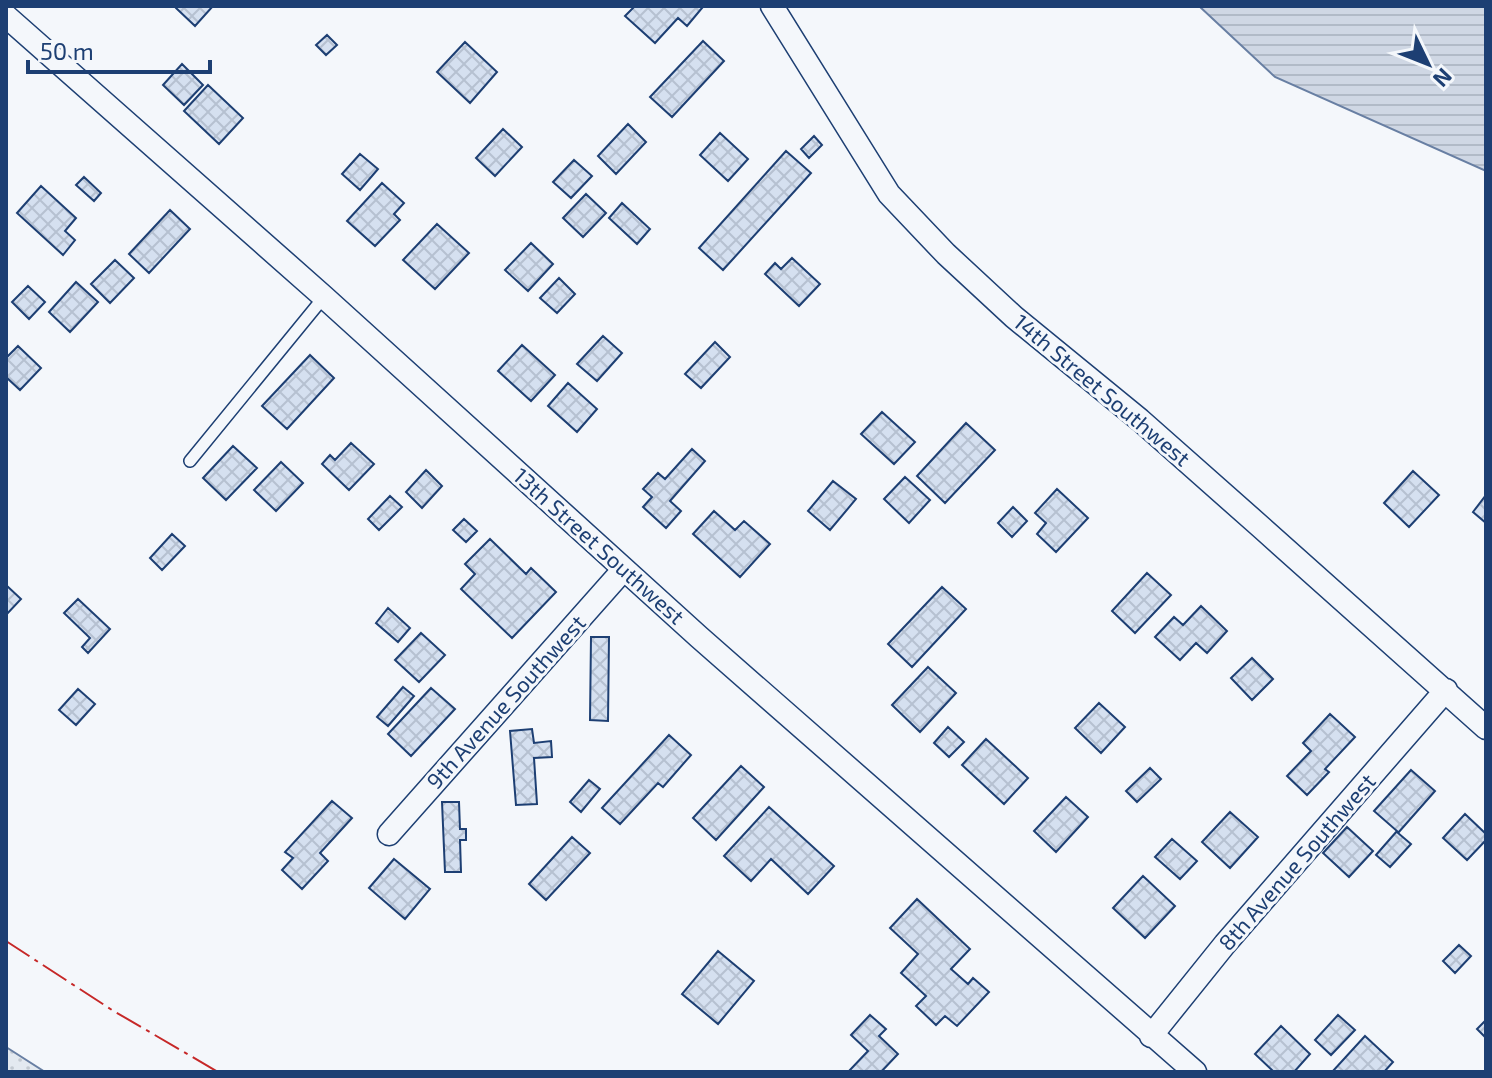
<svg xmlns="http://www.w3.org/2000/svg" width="1492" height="1078" font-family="'Exo 2',sans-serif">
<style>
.grass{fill:url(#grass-dots);stroke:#687fa3;stroke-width:2}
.water{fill:url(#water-rules);stroke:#687fa3;stroke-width:2}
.building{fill:url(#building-cross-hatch);stroke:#1d3f73;stroke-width:2}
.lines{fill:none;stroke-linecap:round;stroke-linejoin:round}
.service-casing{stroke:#1d3f73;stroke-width:14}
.minor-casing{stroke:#1d3f73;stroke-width:25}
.service{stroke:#f4f7fb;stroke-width:11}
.minor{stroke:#f4f7fb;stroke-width:22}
.power{stroke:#c62828;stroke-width:2;stroke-dasharray:28 6 4 6;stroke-linecap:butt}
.labels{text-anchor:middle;stroke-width:6;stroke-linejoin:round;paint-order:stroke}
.street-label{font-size:22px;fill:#1d3f73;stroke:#f4f7fb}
</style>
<defs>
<pattern id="grass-dots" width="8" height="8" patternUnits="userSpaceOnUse" patternTransform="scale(2)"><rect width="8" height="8" fill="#e3e9f0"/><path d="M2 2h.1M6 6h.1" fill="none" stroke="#c2c9d1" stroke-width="1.8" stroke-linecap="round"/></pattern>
<pattern id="water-rules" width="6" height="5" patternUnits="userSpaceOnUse" patternTransform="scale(2)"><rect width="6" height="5" fill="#cfd7e4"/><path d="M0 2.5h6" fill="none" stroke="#b1bac7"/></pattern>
<pattern id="building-cross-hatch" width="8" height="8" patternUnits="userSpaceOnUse" patternTransform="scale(2)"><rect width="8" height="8" fill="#d5e0f0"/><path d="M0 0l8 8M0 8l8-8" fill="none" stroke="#b6c1d1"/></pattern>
</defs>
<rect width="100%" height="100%" fill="#f4f7fb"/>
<path class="grass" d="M6,1047L45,1072H6Z"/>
<path class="water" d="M1199,6H1486V171L1275,77Z"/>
<path class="building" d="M177,6H213L195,26L176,8Z
M635,6H700L702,8L687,26L678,18L655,43L625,16Z
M327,35L337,45L326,55L316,45Z
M703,41L724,61L672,117L650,97Z
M465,42L497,72L470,103L437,72Z
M182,64L203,85L184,105L163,85Z
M208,85L243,118L219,144L184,111Z
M628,124L646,142L616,174L598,156Z
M503,129L522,147L495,176L476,158Z
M720,133L748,159L728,181L700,155Z
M814,136L822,145L809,158L801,149Z
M786,151L811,173L723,270L699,248Z
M360,154L378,169L360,190L342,174Z
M574,160L592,176L571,198L553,182Z
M84,177L101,193L94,201L76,185Z
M382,183L404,203L394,214L400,220L375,246L347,221Z
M41,186L76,218L65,231L75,240L63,255L17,213Z
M586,194L606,213L583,237L563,218Z
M622,203L650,229L637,244L609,218Z
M170,210L190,229L149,273L129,254Z
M437,224L469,253L435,289L403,260Z
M531,243L553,264L528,291L505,270Z
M792,258L820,284L799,306L765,274L775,263L781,269Z
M115,260L134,278L110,303L91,284Z
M559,278L575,294L557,313L540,298Z
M76,282L98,302L70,332L49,312Z
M28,286L45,302L29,319L12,302Z
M603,336L622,353L597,381L577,364Z
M715,342L730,357L701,388L685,374Z
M522,345L555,375L531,401L498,371Z
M18,346L41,368L20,390L6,377V358Z
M310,355L334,378L287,429L262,406Z
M568,383L597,409L577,432L548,406Z
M882,412L915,442L894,464L861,434Z
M966,423L995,450L945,503L917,476Z
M351,443L374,464L349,490L322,464L330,455L335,460Z
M233,446L257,468L226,500L203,478Z
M692,449L705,461L670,501L681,511L666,528L643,507L652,497L643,489L658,473L665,479Z
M281,462L303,483L276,511L254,490Z
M426,470L442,486L422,508L406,492Z
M1413,471L1439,495L1409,527L1384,503Z
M905,477L930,500L909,523L884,499Z
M833,481L856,499L830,530L808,511Z
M1057,489L1088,518L1056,552L1037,534L1046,523L1035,513Z
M1486,495V523L1473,512Z
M390,496L402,507L379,530L368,519Z
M1013,507L1027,521L1012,537L998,523Z
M714,511L735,530L744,521L770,544L740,577L693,534Z
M464,519L477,531L466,542L453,530Z
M172,534L185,546L162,570L150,558Z
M490,539L526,574L531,568L556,592L512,638L461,589L475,574L465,564Z
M1147,573L1171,595L1135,633L1112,611Z
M6,585L21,599L6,615Z
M942,587L966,609L912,667L888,644Z
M78,599L110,629L88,653L82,647L90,638L64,613Z
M1201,606L1227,631L1207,653L1196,643L1180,660L1155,637L1174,617L1183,625Z
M388,608L410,628L398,642L376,623Z
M421,633L445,655L419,682L395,660Z
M591,637H609L608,721L590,720Z
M1252,658L1273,679L1252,700L1231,678Z
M928,667L956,693L920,732L892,705Z
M403,687L414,696L388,726L377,717Z
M431,688L455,709L411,756L388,734Z
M78,689L95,704L76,725L59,710Z
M1099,703L1125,727L1101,753L1075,728Z
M1330,714L1355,737L1325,769L1329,772L1307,795L1287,776L1311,751L1303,743Z
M948,727L964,742L949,757L934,743Z
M532,729L534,743L551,741L552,757L534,758L537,804L516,805L510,731Z
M669,735L691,755L663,787L658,783L620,824L602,808Z
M986,739L1028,778L1004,804L962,765Z
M741,766L764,787L716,840L693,818Z
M1150,768L1161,779L1137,802L1126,791Z
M1411,770L1435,791L1398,833L1411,844L1390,867L1376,855L1397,831L1374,811Z
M589,780L600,789L581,812L570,802Z
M1066,797L1088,817L1056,852L1034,831Z
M332,801L352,818L320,853L328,861L302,889L282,870L293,858L285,852Z
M442,802H459L460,829H466V840H460L461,872H445Z
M769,807L834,866L808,894L771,859L751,881L724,856Z
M1230,812L1258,837L1230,868L1202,842Z
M1465,814L1486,834V840L1467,860L1443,838Z
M1347,827L1373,851L1349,877L1323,853Z
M572,837L590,853L546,900L529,884Z
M1172,839L1197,861L1180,879L1155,857Z
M394,859L430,889L405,919L369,888Z
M1143,876L1175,906L1145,938L1113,908Z
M917,899L970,949L951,969L968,984L973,978L989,992L957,1026L945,1016L936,1025L916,1006L926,996L901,973L918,954L890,928Z
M1459,945L1471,956L1455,973L1443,961Z
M718,951L754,981L718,1024L682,994Z
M870,1015L886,1029L879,1036L898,1054L881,1072H848L868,1051L851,1035Z
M1338,1015L1355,1030L1331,1055L1315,1040Z
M1486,1020V1038L1477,1029Z
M1281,1026L1310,1054L1294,1072H1274L1255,1054Z
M1365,1036L1393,1062L1384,1072H1332Z"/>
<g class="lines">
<g class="service-casing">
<path id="service" d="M190,461L324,297"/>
</g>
<g class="minor-casing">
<path id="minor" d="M772,6L889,194L946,254L1014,317L1140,420L1262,528L1486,728
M6,16L324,297L699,637L1195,1072
M389,834L624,569
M1151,1036L1225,944L1446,690"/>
</g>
<use href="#service" class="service"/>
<use href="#minor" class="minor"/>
<path class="power" d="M6,941L112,1010L218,1072"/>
</g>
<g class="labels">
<g class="street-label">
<text transform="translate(1102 390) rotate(40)" y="8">14th Street Southwest</text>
<text transform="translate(599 546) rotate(42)" y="8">13th Street Southwest</text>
<text transform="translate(506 702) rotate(-48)" y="8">9th Avenue Southwest</text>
<text transform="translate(1297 862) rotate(-49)" y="8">8th Avenue Southwest</text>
</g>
</g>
<rect width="1492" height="1078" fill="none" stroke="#1d3f73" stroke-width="16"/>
<g transform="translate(1428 64) rotate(133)" stroke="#f4f7fb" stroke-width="6" paint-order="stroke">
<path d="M0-6L14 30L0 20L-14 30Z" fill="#1d3f73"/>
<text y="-12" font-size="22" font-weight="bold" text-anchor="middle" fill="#1d3f73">N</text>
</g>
<path d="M28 60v12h182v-12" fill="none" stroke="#1d3f73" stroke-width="4"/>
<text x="40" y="60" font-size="24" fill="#1d3f73" stroke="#f4f7fb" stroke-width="6" paint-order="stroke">50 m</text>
</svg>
